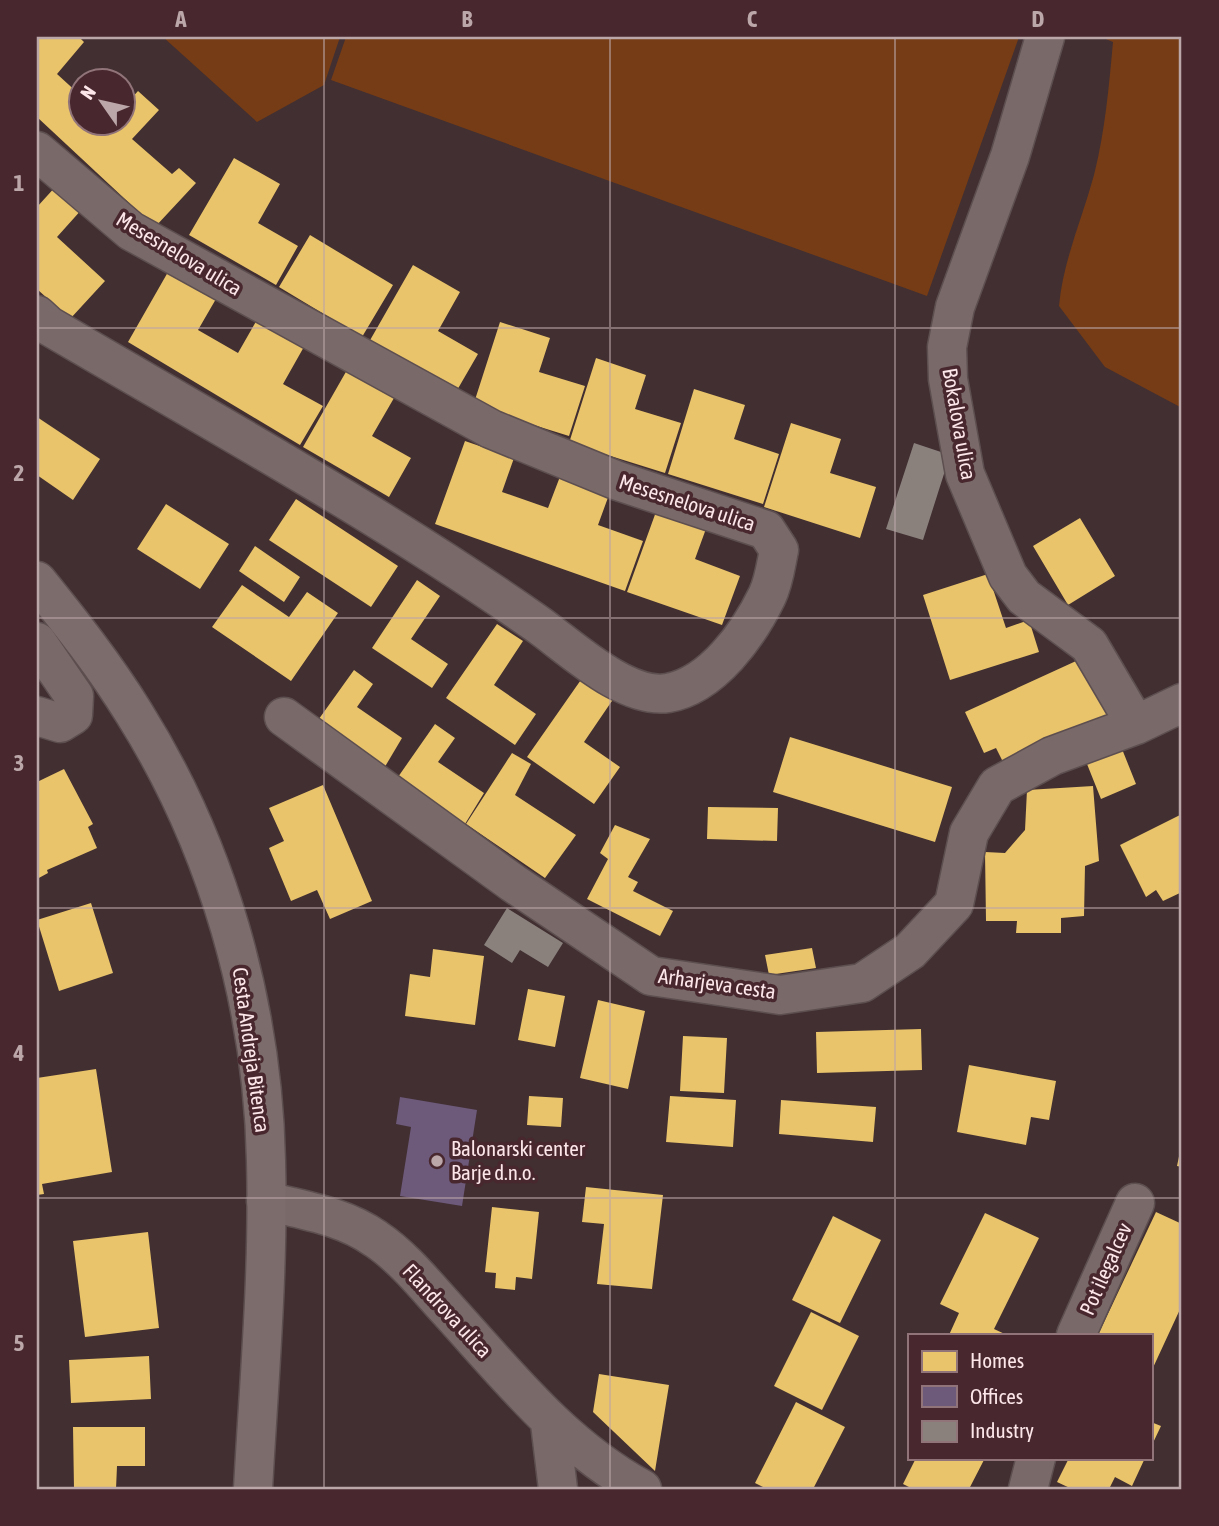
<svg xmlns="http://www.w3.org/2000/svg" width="1219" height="1526" font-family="'Asap Condensed',sans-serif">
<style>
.green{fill:#763c15}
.homes{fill:#e9c46a}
.offices{fill:#6d597a}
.industry{fill:#8a817c}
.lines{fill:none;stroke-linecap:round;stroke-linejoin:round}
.street-casing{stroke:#5d4e50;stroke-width:41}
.secondary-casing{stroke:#5d4e50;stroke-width:41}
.street{stroke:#796a69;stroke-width:38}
.secondary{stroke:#7d6c6c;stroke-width:38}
.grid{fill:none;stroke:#bba6aa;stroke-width:2;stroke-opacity:0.55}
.poi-dot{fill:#bba6aa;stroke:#48282e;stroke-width:2.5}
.labels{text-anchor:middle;stroke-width:7;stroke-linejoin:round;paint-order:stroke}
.street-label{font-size:21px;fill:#fce6ea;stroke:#48282e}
.poi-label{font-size:21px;fill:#fce6ea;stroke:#48282e;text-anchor:start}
.neatline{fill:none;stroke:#bba6aa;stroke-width:2.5}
.grid-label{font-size:23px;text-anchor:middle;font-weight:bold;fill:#bba6aa}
</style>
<rect width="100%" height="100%" fill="#412f32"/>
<path class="green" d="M163,37H340L324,85L257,122Z
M346,37H1019L927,296L331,80Z
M1101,37H1182V408L1105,367L1059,306C1063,261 1082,219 1094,175C1105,132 1109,86 1113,42Z"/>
<path class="homes" d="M37,37H79L84,42L57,74L80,95V122H122V109L138,91L159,110L132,139L172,174L179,168L196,183L155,227L37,117Z
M234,158L280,184L258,223L298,246L276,285L189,235Z
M57,185L83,208L57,237L105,281L70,319L37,289V207Z
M310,235L393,285L362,337L279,287Z
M172,265L220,292L198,330L238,353L258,318L305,345L283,384L323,406L300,445L128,342Z
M413,265L460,292L438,331L478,354L456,392L369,342Z
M500,322L550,338L539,372L585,386L569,436L473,406Z
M596,358L646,375L635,409L681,423L665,473L569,443Z
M347,370L394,398L372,436L411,458L389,497L303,447Z
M694,389L745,405L734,439L779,454L763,504L668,474Z
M37,417L100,459L73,500L37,475Z
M791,423L841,439L830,473L876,487L860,538L764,507Z
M465,441L514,458L502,492L548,508L561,474L610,492L598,525L643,541L625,591L435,524Z
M296,499L398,566L371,607L269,540Z
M166,504L229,544L200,589L137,549Z
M657,509L707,526L695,559L740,576L722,625L627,592Z
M1080,518L1115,576L1068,605L1033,546Z
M255,546L300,577L284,602L239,571Z
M988,574L1006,628L1029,620L1039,652L950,680L923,595Z
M417,580L440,596L411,639L448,664L432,688L372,648Z
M242,585L289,617L307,592L338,613L291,681L212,627Z
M497,624L523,641L494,685L536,714L515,745L446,698Z
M1087,656L1115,715L1005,766L996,748L984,753L965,712Z
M354,670L373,684L357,707L402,738L383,770L316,723Z
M585,674L616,695L584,742L620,767L594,804L527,757Z
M435,724L455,738L438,762L484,793L465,824L398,777Z
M790,737L952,787L935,842L773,792Z
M1120,744L1136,784L1101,799L1085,759Z
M512,753L531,764L515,795L576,835L545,878L466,824Z
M64,769L93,824L88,827L97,848L47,870L48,873L37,879V782Z
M323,785L372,901L330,919L317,890L291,901L269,848L284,841L269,808Z
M1093,786L1099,861L1085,866L1084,916L1061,918V933H1016L1017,921H986L985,852L1005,853L1025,830L1027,790Z
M708,807L778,808L777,841L707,839Z
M1182,814V892L1163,901L1156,890L1146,897L1120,845Z
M615,825L650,839L628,877L638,882L633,891L673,911L660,936L587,899L608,859L600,853Z
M91,903L113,973L59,991L37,920Z
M812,948L816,968L769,975L765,955Z
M433,949L484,956L475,1025L405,1016L410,974L430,977Z
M528,989L565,996L555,1047L518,1040Z
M598,1000L645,1011L628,1089L580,1078Z
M921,1029L922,1070L817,1073L816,1032Z
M683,1036L727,1038L724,1093L680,1091Z
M969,1065L1056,1081L1049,1120L1031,1117L1026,1145L957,1132Z
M96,1069L112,1172L42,1184L44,1194L37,1195V1078Z
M529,1096L563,1098L561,1127L527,1125Z
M670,1096L736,1100L733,1147L666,1142Z
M781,1100L876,1107L873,1142L779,1134Z
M1181,1147L1182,1148V1167L1177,1166Z
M586,1187L663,1195L652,1289L597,1284L604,1224L582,1222Z
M492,1207L539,1212L532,1279L516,1277L515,1290L495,1288L496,1273L485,1272Z
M1156,1212L1182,1224V1305L1151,1372V1335H1098Z
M985,1213L1039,1238L994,1329L1007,1335H949L959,1313L940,1304Z
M833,1216L881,1240L840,1323L792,1300Z
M148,1232L159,1328L85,1337L73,1241Z
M811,1312L859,1336L822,1410L774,1386Z
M149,1356L151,1399L71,1403L69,1360Z
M599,1374L669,1385L655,1471L593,1412Z
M796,1402L845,1427L813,1489H767L755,1483Z
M1151,1422L1161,1426L1151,1447Z
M73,1427H145V1466H117L116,1489H74Z
M916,1458H985L969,1489H913L903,1484Z
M1069,1458H1145L1132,1486L1115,1477L1109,1489H1072L1057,1482Z"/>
<path class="offices" d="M400,1097L477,1110L462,1206L400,1196L411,1127L396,1124Z"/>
<path class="industry" d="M914,443L950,455L923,540L886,529Z
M507,908L563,943L548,967L520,950L512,963L484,945Z"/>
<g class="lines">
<g class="street-casing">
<path id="street" d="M1045,37L1010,156L955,307L947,347L948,379L965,474L1008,576L1024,597L1089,645L1136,725
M37,151L131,231L491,429L618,481L766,530L779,550C776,564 774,582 767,596C749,633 713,685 668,693C625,700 569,646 536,623C380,514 213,422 49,326L37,315
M37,642L74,696L73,715L60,723L37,716
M284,717L513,883L651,976L780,995L862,983L910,951L954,904L969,833L997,786L1052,756L1136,725L1182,703
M266,1201C303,1210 344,1216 376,1239C403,1257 426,1286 448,1310C508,1376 563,1446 642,1489
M1076,1335L1135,1203
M550,1423L558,1489
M1028,1489L1036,1458"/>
</g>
<g class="secondary-casing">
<path id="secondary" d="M37,581C71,623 105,666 134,713C217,845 263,1005 266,1161C269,1270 259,1380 253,1489"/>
</g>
<use href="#street" class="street"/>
<use href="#secondary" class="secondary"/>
</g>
<path class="grid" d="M324,37V1489M610,37V1489M895,37V1489M37,328H1182M37,618H1182M37,908H1182M37,1198H1182"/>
<circle class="poi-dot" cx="437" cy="1161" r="7"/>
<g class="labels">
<g class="street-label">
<text transform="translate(179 254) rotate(31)" y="7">Mesesnelova ulica</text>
<text transform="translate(959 424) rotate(80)" y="7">Bokalova ulica</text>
<text transform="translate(687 503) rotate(18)" y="7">Mesesnelova ulica</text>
<text transform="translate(717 984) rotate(8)" y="7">Arharjeva cesta</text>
<text transform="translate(251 1050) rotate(82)" y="7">Cesta Andreja Bitenca</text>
<text transform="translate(1106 1269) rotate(-66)" y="7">Pot ilegalcev</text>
<text transform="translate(447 1311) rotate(47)" y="7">Flandrova ulica</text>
</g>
<g class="poi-label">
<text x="451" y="1156">Balonarski center<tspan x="451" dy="24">Barje d.n.o.</tspan></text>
</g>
</g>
<rect width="1219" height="1526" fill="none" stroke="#48282e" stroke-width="77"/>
<rect x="908" y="1334" width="245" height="126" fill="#48282e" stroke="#907479" stroke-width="2"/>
<rect x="922" y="1351" width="35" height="21" fill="#e9c46a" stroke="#907479" stroke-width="2"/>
<text x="970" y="1368" font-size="21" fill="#fce6ea">Homes</text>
<rect x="922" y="1386" width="35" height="21" fill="#6d597a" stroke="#907479" stroke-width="2"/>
<text x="970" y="1404" font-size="21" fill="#fce6ea">Offices</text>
<rect x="922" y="1421" width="35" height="21" fill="#8a817c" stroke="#907479" stroke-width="2"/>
<text x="970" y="1438" font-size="21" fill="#fce6ea">Industry</text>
<g transform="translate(102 102) rotate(304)"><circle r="33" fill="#48282e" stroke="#907479" stroke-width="2"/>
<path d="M0-5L12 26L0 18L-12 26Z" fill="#bba6aa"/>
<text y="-10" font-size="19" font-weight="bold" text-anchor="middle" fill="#fce6ea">N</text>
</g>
<rect x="38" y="38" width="1142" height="1450" class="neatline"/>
<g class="grid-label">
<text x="181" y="27">A</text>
<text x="467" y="27">B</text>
<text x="752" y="27">C</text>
<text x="1038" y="27">D</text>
<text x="19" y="191">1</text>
<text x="19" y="481">2</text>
<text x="19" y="771">3</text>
<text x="19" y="1061">4</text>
<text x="19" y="1351">5</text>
</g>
</svg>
